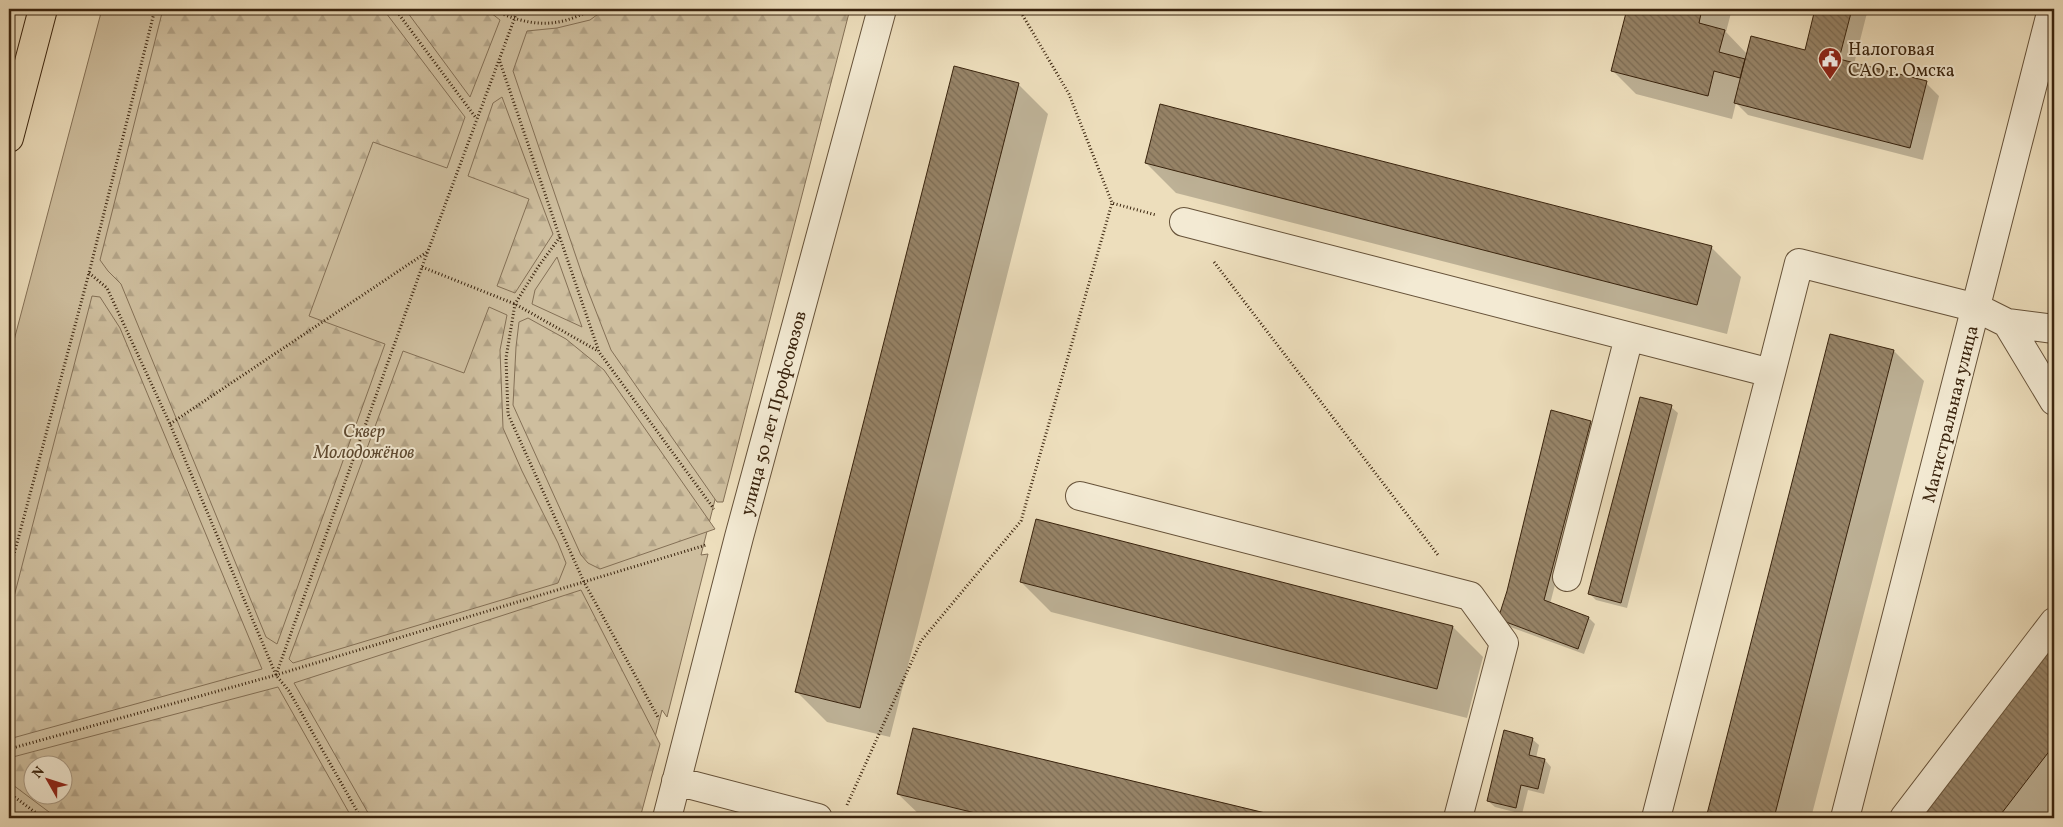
<svg xmlns="http://www.w3.org/2000/svg" width="2063" height="827" font-family="Vollkorn,serif">
<style>
.green{fill:#cebe9e;stroke:#847056;fill-rule:evenodd}
.forest{fill:url(#forest-firs);stroke:#847056;fill-rule:evenodd}
.shadow{fill:#0003}
.building{fill:url(#building-back-hatch);stroke:#39230d}
.lines{fill:none;stroke-linecap:round;stroke-linejoin:round}
.minor-casing{stroke:#665239;stroke-width:30}
.major-casing{stroke:#39230d;stroke-width:30}
.path{stroke:#39230d;stroke-width:3;stroke-dasharray:1 2.5;stroke-linecap:butt}
.minor{stroke:#f3ead3;stroke-width:28}
.major{stroke:#eddebc;stroke-width:28}
.labels{text-anchor:middle;stroke-width:4;stroke-linejoin:round;paint-order:stroke}
.poi-label{font-size:18px;fill:#39230d;stroke:#f3ead3;text-anchor:start}
.street-label{font-size:18px;fill:#39230d;stroke:#f3ead3}
.park-label{font-size:18px;font-style:italic;fill:#5e4a31;stroke:#f3ead3}
</style>
<defs>
<pattern id="forest-firs" width="22" height="20" patternUnits="userSpaceOnUse" patternTransform="scale(1.25)"><rect width="22" height="20" fill="#cebe9e"/><path d="M5 1l3.5 6h-7zM16 11l3.5 6h-7z" fill="#b2a387"/></pattern>
<pattern id="building-back-hatch" width="6" height="6" patternUnits="userSpaceOnUse" patternTransform="scale(1.25)"><rect width="6" height="6" fill="#978468"/><path d="M-1 5l2 2M0 0l6 6M5-1l2 2" fill="none" stroke="#7c6c54"/></pattern>
</defs>
<rect width="100%" height="100%" fill="#eddebc"/>
<filter id="stains"><feTurbulence type="fractalNoise" baseFrequency=".004" numOctaves="4"/><feColorMatrix values="0 0 0 0 .2 0 0 0 0 .09 0 0 0 0 .02 0 0 0 .5 -.17"/></filter>
<radialGradient id="worn" r=".72"><stop offset=".6" stop-color="#630" stop-opacity="0"/><stop offset="1" stop-color="#630" stop-opacity=".3"/></radialGradient>
<path class="green" d="M102,9H839L701,555L708,554L667,717L662,710L634,818H9V359ZM32,764H62V794H32Z"/>
<path class="forest" d="M163,9H383L465,117L447,168L373,142L309,316L385,344L277,644L266,637L121,284L108,271L100,260Z
M405,9H486L500,20L470,97Z
M605,9H850L723,502H717L611,350L585,283L513,71L527,31L557,28L590,20Z
M502,97L553,234L515,293L497,286L529,199L468,176L493,103Z
M557,257L582,327L532,304L535,290Z
M92,296L100,297L120,328L262,669L9,739V616Z
M489,307L507,315L500,350L503,428L522,471L558,543L566,563L558,583L293,663L289,659L403,351L464,373Z
M528,318L566,339L604,370L715,529L600,569L588,563L581,555L513,405L516,347L519,322Z
M581,590L660,744L640,818H371L294,683Z
M278,687L352,818H57L9,782V758ZM62,764V794H32V764Z"/>
<path class="shadow" d="M1629,9H1732L1726,32L1747,54L1805,52L1817,9H1868L1854,64L1926,83L1939,96L1923,160L1748,115L1736,103L1732,119L1636,94L1613,71Z
M1018,84L1048,114L890,737L827,722L797,692Z
M1146,163L1711,247L1741,277L1727,334L1176,193Z
M1831,335L1894,351L1924,381L1811,818H1707Z
M1671,407L1678,413L1627,608L1596,600L1590,594Z
M1590,422L1596,428L1550,604L1589,618L1595,624L1584,654L1505,625L1508,592Z
M1037,521L1453,627L1483,657L1467,718L1051,612L1021,582Z
M2054,640V814L2051,818H1916Z
M914,730L1281,818H923L898,794Z
M1532,739L1539,745L1536,758L1545,760L1551,767L1544,794L1528,790L1522,814L1495,807L1488,801Z"/>
<path class="building" d="M1627,9H1702L1699,23L1725,30L1719,52L1745,59L1740,78L1714,71L1708,96L1611,71Z
M1815,9H1852L1839,59L1927,81L1910,148L1734,103L1751,36L1805,50Z
M954,66L1019,83L860,708L795,692Z
M1160,104L1712,246L1697,305L1145,163Z
M1830,334L1894,350L1774,818H1706Z
M1640,397L1672,405L1621,603L1588,594Z
M1551,410L1591,421L1544,600L1589,617L1578,649L1498,619L1507,591Z
M1036,519L1453,626L1437,689L1020,582Z
M2054,638V745L1998,818H1914Z
M913,728L1286,818H996L897,794Z
M1504,730L1533,738L1529,755L1545,759L1538,789L1521,785L1516,808L1487,801Z"/>
<g class="lines">
<g class="minor-casing">
<path id="minor" d="M1184,222L1771,373L1656,818
M2007,323L2054,401
M1771,373L1799,263L1977,308L2007,323L2054,329
M1080,496L1470,596L1504,643L1458,818
M1567,577L1629,337
M676,781L818,818
M667,818L739,537L882,9
M1845,818L2052,9
M1904,818L2054,622"/>
</g>
<g class="major-casing">
<path id="major" d="M9,138L43,9"/>
</g>
<path class="path" d="M395,9L476,118
M491,9C528,26 555,30 592,9
M1019,9L1069,94L1112,203L1156,215
M500,62L599,352L714,509
M560,237L538,267L515,304L506,358L508,414L584,582L659,719
M1214,262L1438,555
M422,267L515,304L598,351
M89,273L107,288L170,424L276,675L289,691L361,818
M170,424L427,252
M9,573L89,273L155,9
M276,675L422,267L518,9
M9,749L276,675L706,545
M9,793L43,818
M847,805L921,641L1021,521L1112,203"/>
<use href="#minor" class="minor"/>
<use href="#major" class="major"/>
</g>
<defs>
<g id="civic-pin" transform="scale(1.25)"><path d="M0 17L-7.5 6A9.5 9.5 0 1 1 7.5 6Z" fill="#8f2418" stroke="#f3ead3"/><path d="M-.6-6.5H3V-4.5H.6V-3L4-1V1h2V6H-6V1h2V-1L-.6-3ZM-1.2 2.5V6h2.4V2.5Z" fill="#fff"/></g>
</defs>
<g fill-rule="evenodd">
<use href="#civic-pin" x="1830" y="59"/>
</g>
<g class="labels">
<g class="poi-label">
<text x="1848" y="55">Налоговая<tspan x="1848" dy="21">САО г. Омска</tspan></text>
</g>
<g class="street-label">
<text transform="translate(773 413) rotate(-75)" y="6">улица 50 лет Профсоюзов</text>
<text transform="translate(1950 414) rotate(-76)" y="6">Магистральная улица</text>
</g>
<g class="park-label">
<text x="364" y="437">Сквер<tspan x="364" dy="21">Молодожёнов</tspan></text>
</g>
</g>
<rect width="2063" height="827" fill="none" stroke="#eddebc" stroke-width="30"/>
<rect x="10" y="10" width="2043" height="807" fill="none" stroke="#39230d" stroke-width="2.5"/>
<rect x="15" y="15" width="2033" height="797" fill="none" stroke="#39230d"/>
<g transform="translate(48 780) rotate(309)"><circle r="24" fill="#f3ead3" stroke="#a99a84"/>
<path d="M0-4L9 19L0 12L-9 19Z" fill="#8f2418"/>
<text y="-8" font-size="14" font-weight="bold" text-anchor="middle" fill="#39230d">N</text>
</g>
<rect width="100%" height="100%" filter="url(#stains)"/>
<rect width="100%" height="100%" fill="url(#worn)"/>
</svg>
